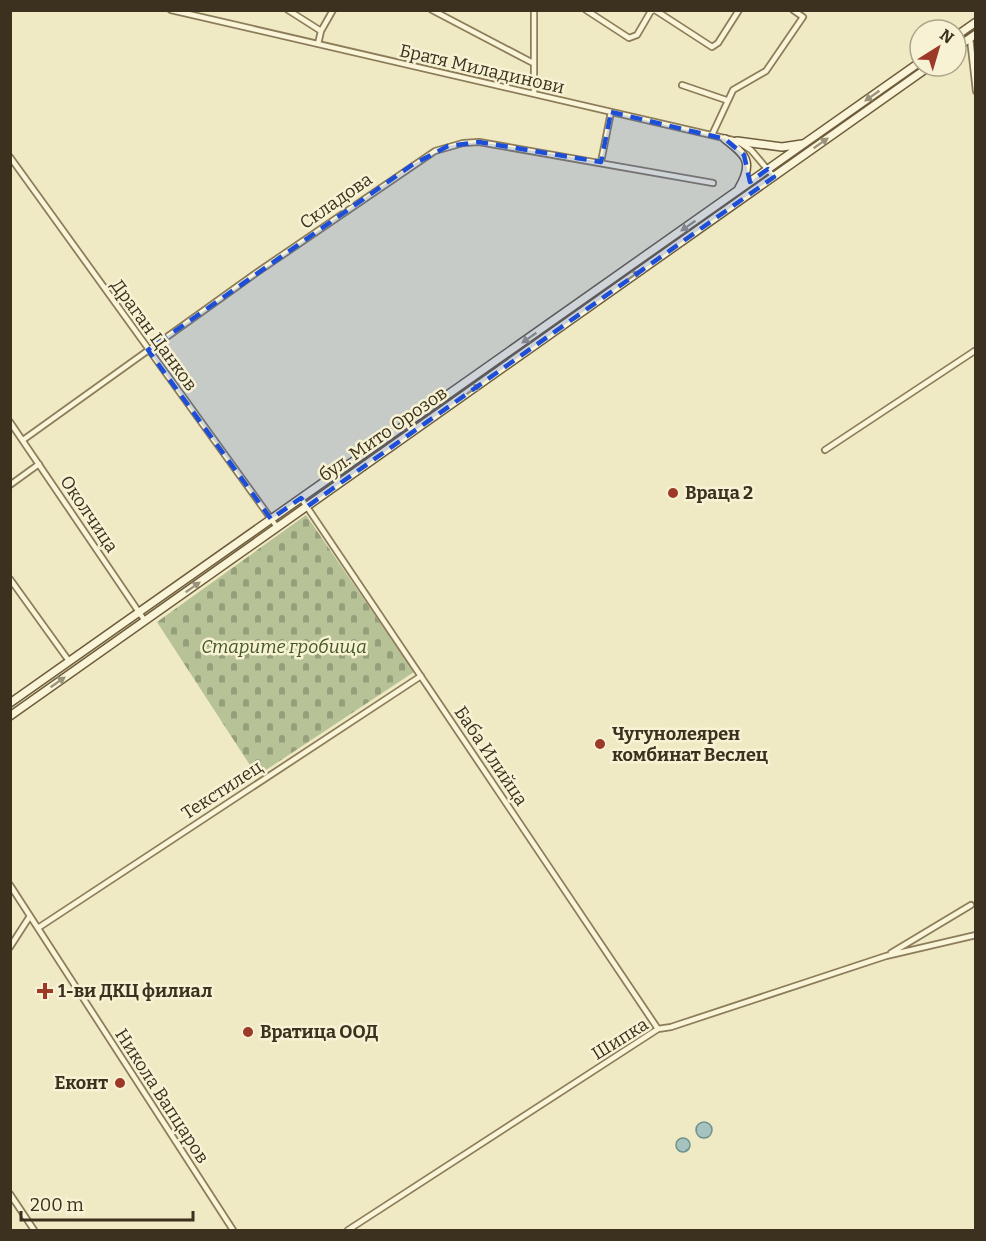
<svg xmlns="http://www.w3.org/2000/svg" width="986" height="1241" font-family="Bitter,serif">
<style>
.cemetery{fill:url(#cemetery-stones)}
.water{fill:url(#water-ripples);stroke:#6c928e;stroke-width:1.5}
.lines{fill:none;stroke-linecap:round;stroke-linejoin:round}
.minor-casing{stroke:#8c7c5a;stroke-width:8}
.secondary-casing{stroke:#6d5d3d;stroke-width:10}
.minor{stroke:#faf5d8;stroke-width:4.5}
.secondary{stroke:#faf5d8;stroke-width:7}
.oneway{fill:#9a937b}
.marked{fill:#1d4ed8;fill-opacity:0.2;stroke:#1d4ed8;stroke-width:4.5;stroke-dasharray:12 8;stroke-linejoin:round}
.poi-dot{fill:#9d3927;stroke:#f7f2d4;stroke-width:2}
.labels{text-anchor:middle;stroke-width:5;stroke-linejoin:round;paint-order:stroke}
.street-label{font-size:18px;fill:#3b311e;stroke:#f7f2d4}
.poi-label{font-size:18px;font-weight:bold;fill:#3b311e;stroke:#f7f2d4;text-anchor:start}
.park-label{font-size:18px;font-style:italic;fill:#435824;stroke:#f7f2d4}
</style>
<defs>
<pattern id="cemetery-stones" width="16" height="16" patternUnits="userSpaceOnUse" patternTransform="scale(1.5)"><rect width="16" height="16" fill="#b7c397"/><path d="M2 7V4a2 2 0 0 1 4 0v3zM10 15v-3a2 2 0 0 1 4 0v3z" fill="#969f7b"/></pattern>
<pattern id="water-ripples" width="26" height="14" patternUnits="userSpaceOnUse" patternTransform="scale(1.5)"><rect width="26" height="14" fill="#a6c3bf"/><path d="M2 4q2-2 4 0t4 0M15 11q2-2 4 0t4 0" fill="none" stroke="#889f9b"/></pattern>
</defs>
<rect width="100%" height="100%" fill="#f0eac4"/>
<path class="cemetery" d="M306,515L414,672L257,776L157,622Z"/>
<path class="water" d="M696 1130a8 8 0 1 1 16 0a8 8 0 1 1-16 0Z
M676 1145a7 7 0 1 1 14 0a7 7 0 1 1-14 0Z"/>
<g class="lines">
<g class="minor-casing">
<path id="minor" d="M171,10L737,141L751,150L774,177
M288,10L321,31
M432,10L533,63
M586,10L629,38L637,35L651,11L654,10
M655,10L712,47L718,43L739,10
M970,38L976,91
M318,44L321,31L333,10
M682,85L726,100
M534,94V10
M712,135L733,90L766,71L803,17L793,10
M10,157L277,527
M601,162L611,112
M10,422L145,621
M23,440L256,273L435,151L463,143L479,142L713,183
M825,450L976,350
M10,485L39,464
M301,498L658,1029
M10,579L69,661
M10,885L233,1230
M38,928L421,676
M10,947L30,916
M891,953L971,905
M10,1194L34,1230
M348,1230L658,1029L671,1027L886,956L976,935"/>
</g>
<g class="secondary-casing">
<path id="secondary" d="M956,36L976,22
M956,48L976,34
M725,139C746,155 754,162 739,188
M737,141L782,147L802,144
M10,703L920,62
M10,716L930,66"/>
</g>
<use href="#minor" class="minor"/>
<use href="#secondary" class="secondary"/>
</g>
<defs><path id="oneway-solid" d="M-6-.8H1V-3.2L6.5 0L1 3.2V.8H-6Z" transform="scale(1.5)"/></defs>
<g class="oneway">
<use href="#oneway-solid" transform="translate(872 96) rotate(145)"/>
<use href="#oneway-solid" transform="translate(821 143) rotate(-35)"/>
<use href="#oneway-solid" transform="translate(688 226) rotate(145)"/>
<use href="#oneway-solid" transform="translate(633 276) rotate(-35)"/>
<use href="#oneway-solid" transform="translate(529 338) rotate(145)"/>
<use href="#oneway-solid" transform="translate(474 389) rotate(-35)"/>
<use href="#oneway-solid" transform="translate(193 587) rotate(-35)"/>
<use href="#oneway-solid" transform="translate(58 682) rotate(-35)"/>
</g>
<path class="marked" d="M611,112L725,139L744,155L750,182L768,169L774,177L308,506L301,498L271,519L148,350L412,165L448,146L479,142L601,162Z"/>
<g class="poi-dot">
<circle cx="673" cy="493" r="6"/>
<circle cx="600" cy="744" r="6"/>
<path d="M42 982h6v6h6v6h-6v6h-6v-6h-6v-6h6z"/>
<circle cx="248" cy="1032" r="6"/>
<circle cx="120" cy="1083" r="6"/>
</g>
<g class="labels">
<g class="street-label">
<text transform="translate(482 69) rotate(13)" y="6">Братя Миладинови</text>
<text transform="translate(336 201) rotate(-35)" y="6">Складова</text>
<text transform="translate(154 335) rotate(54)" y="6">Драган Цанков</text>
<text transform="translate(383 434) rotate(-35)" y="6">бул. Мито Орозов</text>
<text transform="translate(89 514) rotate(56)" y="6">Околчица</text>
<text transform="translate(491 756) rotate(56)" y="6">Баба Илийца</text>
<text transform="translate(222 790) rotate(-33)" y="6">Текстилец</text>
<text transform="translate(620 1039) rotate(-32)" y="6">Шипка</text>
<text transform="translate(162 1096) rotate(57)" y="6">Никола Вапцаров</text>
</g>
<g class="poi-label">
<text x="685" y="499">Враца 2</text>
<text x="612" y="740">Чугунолеярен<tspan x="612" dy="21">комбинат Веслец</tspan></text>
<text x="58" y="997">1-ви ДКЦ филиал</text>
<text x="260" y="1038">Вратица ООД</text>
<text x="108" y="1089" text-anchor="end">Еконт</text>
</g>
<g class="park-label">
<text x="284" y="653">Старите гробища</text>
</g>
</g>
<rect width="986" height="1241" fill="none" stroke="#3b311e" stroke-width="24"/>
<g transform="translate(938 48) rotate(37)"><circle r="28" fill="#f7f2d4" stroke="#aca58b" stroke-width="1.5"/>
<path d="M0-4.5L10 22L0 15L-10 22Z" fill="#9d3927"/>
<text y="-9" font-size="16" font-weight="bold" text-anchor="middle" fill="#3b311e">N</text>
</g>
<path d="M21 1211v9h172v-9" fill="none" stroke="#3b311e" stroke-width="3"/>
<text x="30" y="1211" font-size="18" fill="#3b311e" stroke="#f7f2d4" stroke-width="4.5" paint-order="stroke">200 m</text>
</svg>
